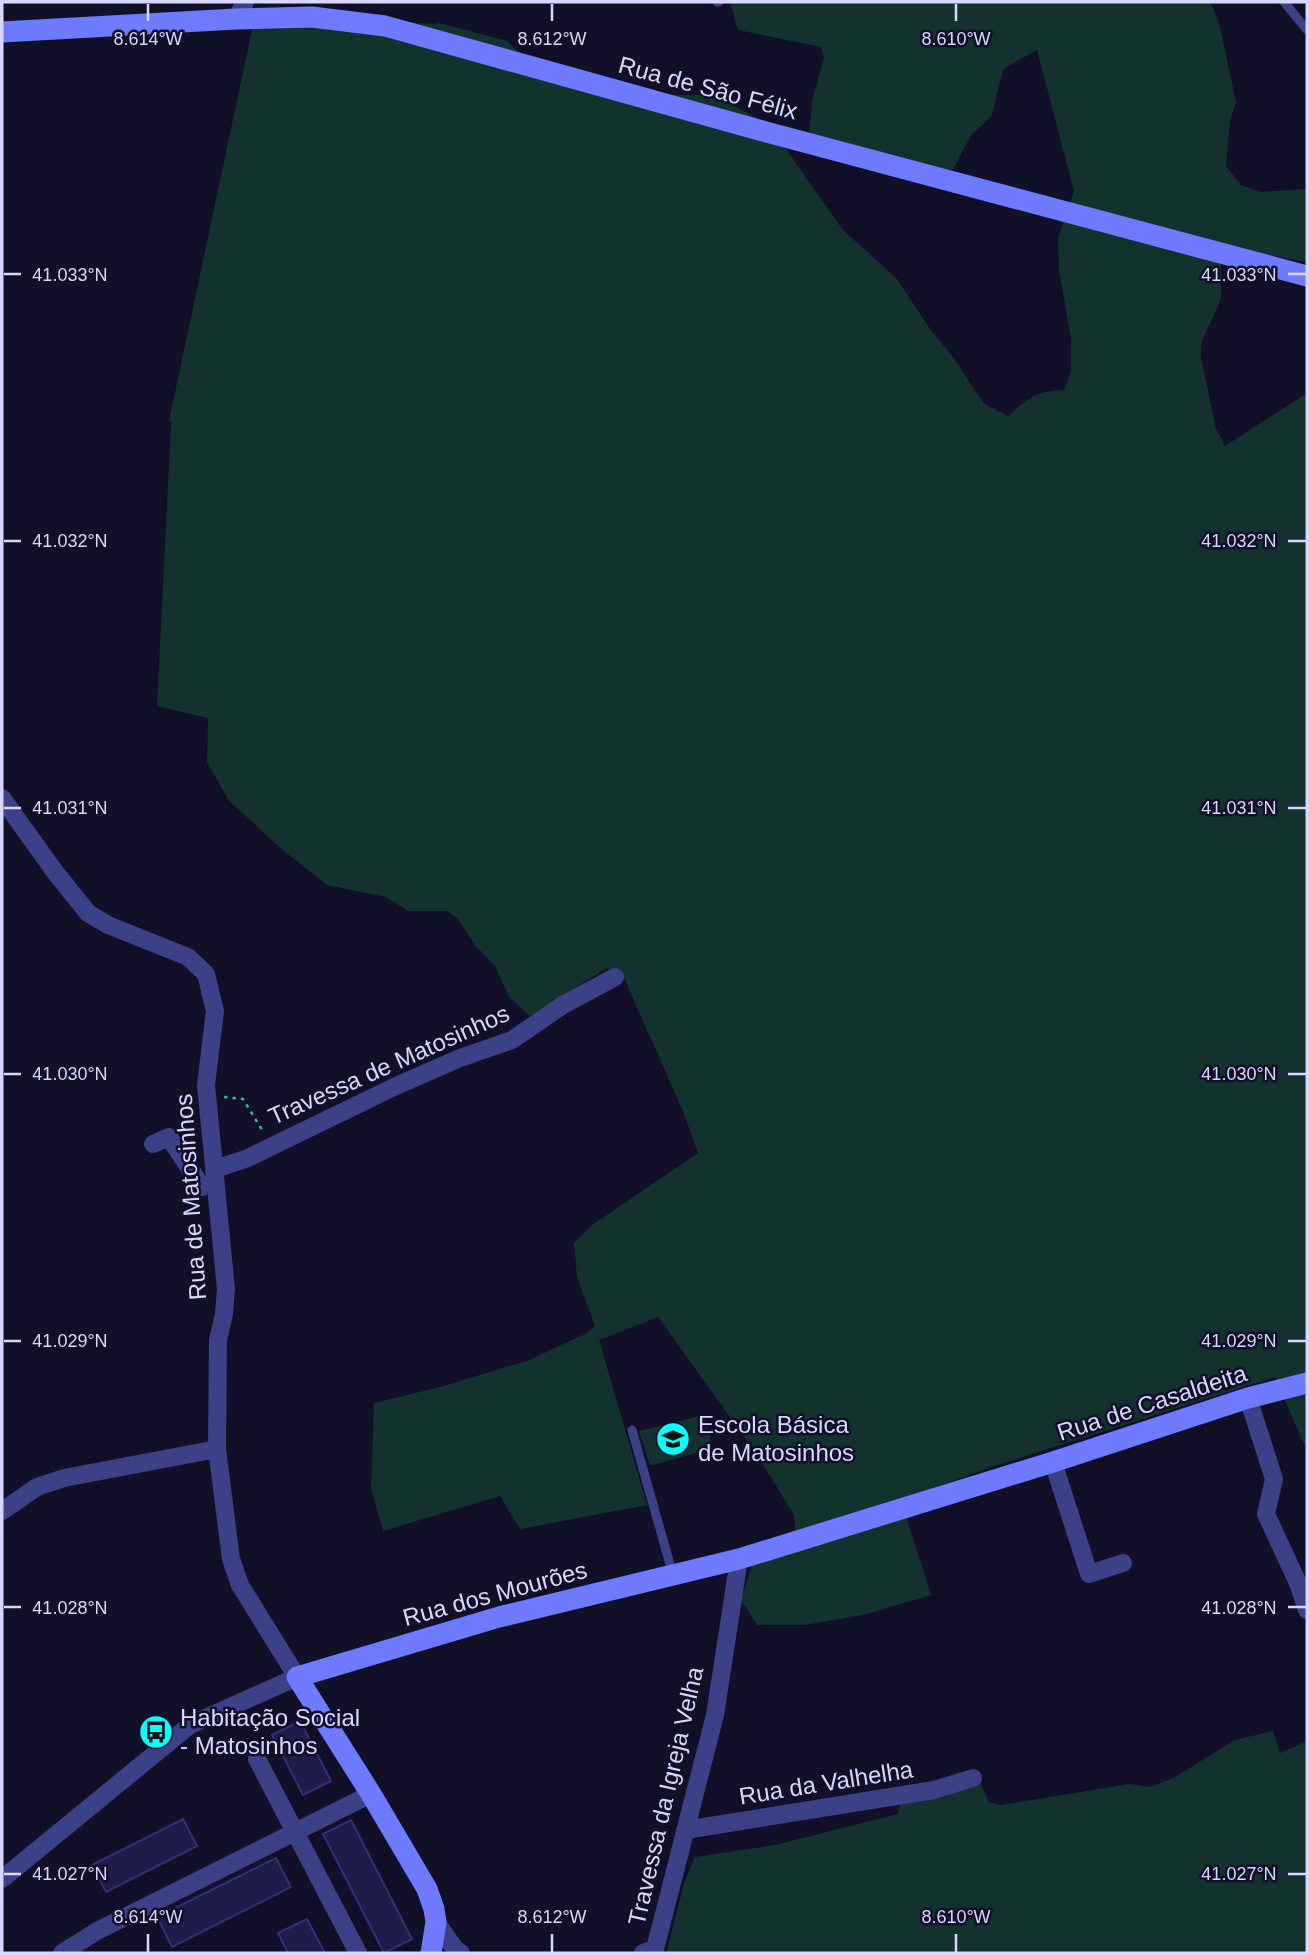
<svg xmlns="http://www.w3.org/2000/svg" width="1309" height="1955" font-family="Helvetica,sans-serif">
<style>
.green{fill:#13322e}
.building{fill:#201c49;stroke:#342e75;stroke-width:2}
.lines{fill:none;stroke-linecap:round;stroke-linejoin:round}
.path{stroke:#2fbba4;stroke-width:2.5;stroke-dasharray:3.5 5;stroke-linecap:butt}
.lane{stroke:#3b4087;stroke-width:9}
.street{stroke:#3b4087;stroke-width:18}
.secondary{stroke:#6e7aff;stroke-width:21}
.ticks{fill:none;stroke:#d7d7ff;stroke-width:2.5}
.labels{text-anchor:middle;stroke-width:5;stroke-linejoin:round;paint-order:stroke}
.street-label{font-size:24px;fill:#d7d7ff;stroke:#111028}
.poi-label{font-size:24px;fill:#d7d7ff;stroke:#111028;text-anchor:start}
.ticks-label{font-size:18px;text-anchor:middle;fill:#d7d7ff;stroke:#111028;stroke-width:5;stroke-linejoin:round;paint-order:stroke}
</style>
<rect width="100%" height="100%" fill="#111028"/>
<path class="green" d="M730,2H1210L1219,22L1236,102L1230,120L1226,166L1241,185L1260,192L1307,189V262L1221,246V299L1201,343V357L1216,429L1225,446L1307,393V1447H1305L1275,1377L991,1467L901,1500L931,1595L863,1615L805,1625H757L741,1600L752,1565L768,1548L795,1529L794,1515L756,1453L658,1317L599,1340L647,1505L520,1529L500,1496L383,1531L371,1488L374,1403L440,1387L527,1361L587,1333L595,1326L577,1277L574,1243L592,1225L698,1153L683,1111L624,978L607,968L530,1016L509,997L495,966L475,945L457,918L447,911H408L386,897L327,885L284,851L229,801L207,762L208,718L157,706L171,425L173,423L169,421L256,11L434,24L439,23L507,41L530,63L637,95H715L770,126L842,229L897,279L930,329L953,357L984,404L1008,416C1027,399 1038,390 1064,390L1071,371V339L1059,270L1058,239L1074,191L1037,50L1003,69L991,117L972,134L953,169L942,174L809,135L812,102L824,57L821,47L738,30Z
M704,1415L713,1448L650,1466L639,1431Z
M1273,1731L1280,1753L1307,1741V1953H666L685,1880L695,1857L775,1845L898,1814L900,1803L950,1794L980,1783L989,1802L1001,1805L1130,1784L1151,1787L1175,1777L1235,1740Z"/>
<path class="building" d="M300,1721L331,1781L303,1795L272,1735Z
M183,1819L197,1846L106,1892L92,1865Z
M351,1820L412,1939L384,1953L323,1834Z
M276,1858L291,1887L172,1947L157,1917Z
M307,1919L325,1953H288L278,1933Z"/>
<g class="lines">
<path class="path" d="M224,1097L243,1099L264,1133"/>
<path class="lane" d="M717,2H719
M1284,2L1307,30
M632,1430L673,1575"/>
<path class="street" d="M236,19L245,2
M2,798L55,872L88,913L108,925L188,957L206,974L215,1011L206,1085L226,1289L224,1314L218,1340L217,1449L231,1559L240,1585L297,1677L190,1725L2,1879
M153,1144L169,1137L202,1187
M215,1169L248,1158L396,1086L460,1058L512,1040L563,1005L615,977
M1248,1398L1274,1479L1266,1514L1298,1583L1307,1610
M1053,1462L1089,1574L1123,1563
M2,1511L37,1487L64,1478L217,1449
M257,1759L358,1953
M685,1830L934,1790L973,1778
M436,1922L455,1949L461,1953
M62,1953L97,1931L371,1794
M643,1953L655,1949L715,1715L739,1559"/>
<path class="secondary" d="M2,32L236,19L312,17L385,26L770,133L1307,276
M431,1953L436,1922L434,1909L427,1889L371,1794L297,1677L499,1617L739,1559L1053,1462L1248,1398L1307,1383"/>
</g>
<path class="ticks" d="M148,4V21M552,4V21M956,4V21M4,274H21M1288,274H1306M4,541H21M1288,541H1306M4,808H21M1288,808H1306M4,1074H21M1288,1074H1306M4,1341H21M1288,1341H1306M4,1607H21M1288,1607H1306M4,1874H21M1288,1874H1306M148,1934V1952M552,1934V1952M956,1934V1952"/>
<defs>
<g id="school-disc" transform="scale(1.75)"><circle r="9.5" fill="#03fffe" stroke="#111028"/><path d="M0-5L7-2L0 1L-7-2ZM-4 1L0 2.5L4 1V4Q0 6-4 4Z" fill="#111"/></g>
<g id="bus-disc" transform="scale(1.75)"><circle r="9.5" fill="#03fffe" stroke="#111028"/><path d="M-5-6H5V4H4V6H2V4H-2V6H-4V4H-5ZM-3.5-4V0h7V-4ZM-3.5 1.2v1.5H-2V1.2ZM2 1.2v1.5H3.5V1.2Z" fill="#111"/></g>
</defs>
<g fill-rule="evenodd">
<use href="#school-disc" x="673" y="1439"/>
<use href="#bus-disc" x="156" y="1732"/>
</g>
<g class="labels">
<g class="street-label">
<text transform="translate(708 88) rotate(15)" y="8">Rua de São Félix</text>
<text transform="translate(389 1065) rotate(-24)" y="8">Travessa de Matosinhos</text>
<text transform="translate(191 1197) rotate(-94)" y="8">Rua de Matosinhos</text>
<text transform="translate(1152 1403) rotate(-18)" y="8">Rua de Casaldeita</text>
<text transform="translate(495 1594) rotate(-15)" y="8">Rua dos Mourões</text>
<text transform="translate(826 1783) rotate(-9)" y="8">Rua da Valhelha</text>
<text transform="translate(666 1796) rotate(-77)" y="8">Travessa da Igreja Velha</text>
</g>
<g class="poi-label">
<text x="698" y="1433">Escola Básica<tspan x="698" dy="28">de Matosinhos</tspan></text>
<text x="180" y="1726">Habitação Social<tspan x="180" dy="28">- Matosinhos</tspan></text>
</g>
</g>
<g class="ticks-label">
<text x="148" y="45">8.614°W</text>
<text x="552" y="45">8.612°W</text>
<text x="956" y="45">8.610°W</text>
<text x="70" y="281">41.033°N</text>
<text x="1239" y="281">41.033°N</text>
<text x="70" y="547">41.032°N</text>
<text x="1239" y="547">41.032°N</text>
<text x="70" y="814">41.031°N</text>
<text x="1239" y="814">41.031°N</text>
<text x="70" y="1080">41.030°N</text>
<text x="1239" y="1080">41.030°N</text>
<text x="70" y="1347">41.029°N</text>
<text x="1239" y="1347">41.029°N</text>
<text x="70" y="1614">41.028°N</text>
<text x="1239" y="1614">41.028°N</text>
<text x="70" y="1880">41.027°N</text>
<text x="1239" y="1880">41.027°N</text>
<text x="148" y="1923">8.614°W</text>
<text x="552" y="1923">8.612°W</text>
<text x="956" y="1923">8.610°W</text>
</g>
<rect width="1309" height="1955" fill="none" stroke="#d7d7ff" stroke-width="7"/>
</svg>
